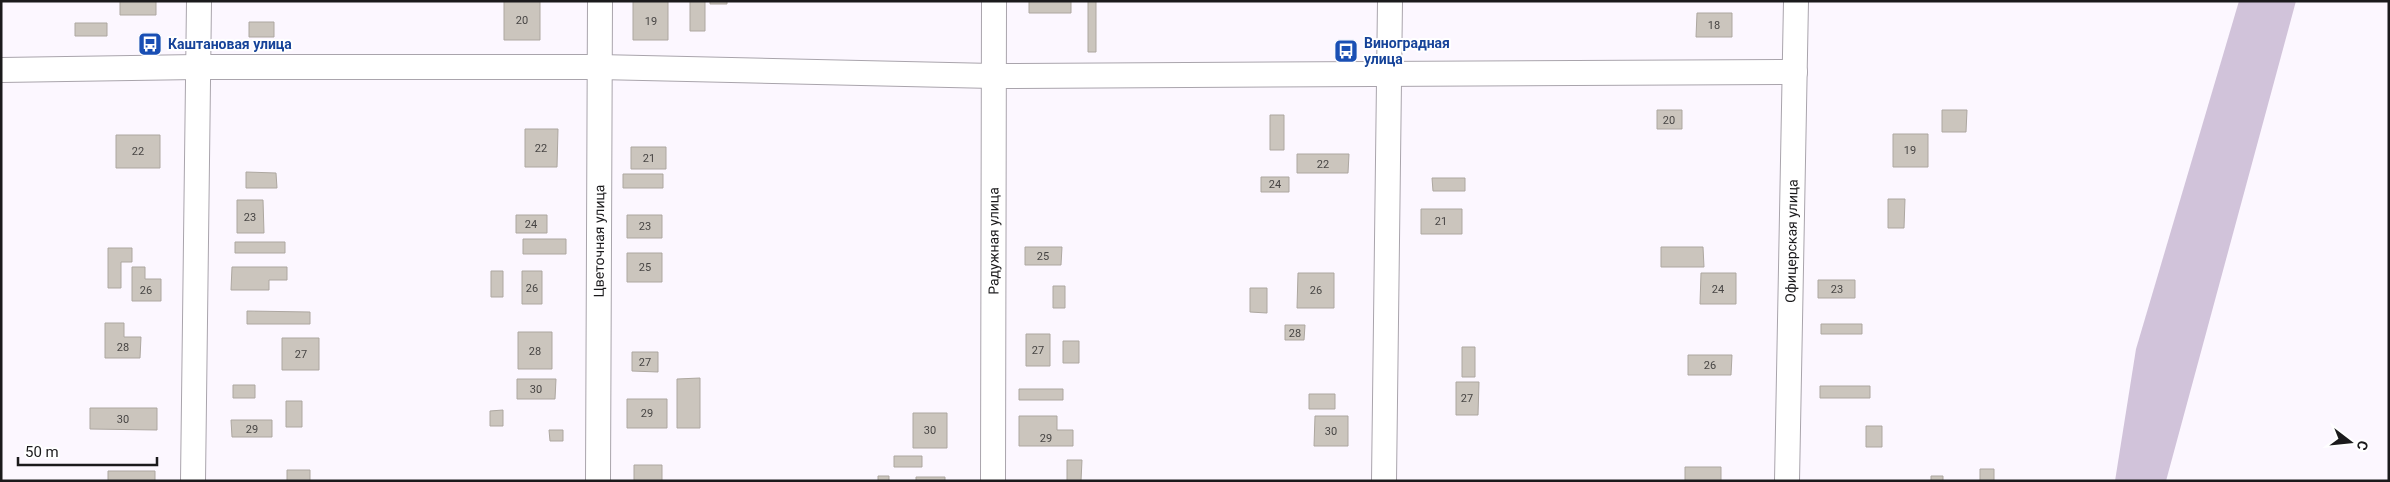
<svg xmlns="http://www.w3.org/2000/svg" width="2390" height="482" font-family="Roboto,sans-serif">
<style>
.green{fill:#d1c3da}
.building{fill:#cbc5bd;stroke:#ada7a0}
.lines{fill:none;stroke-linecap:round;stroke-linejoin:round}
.minor-casing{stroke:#a9a4ac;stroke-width:26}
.minor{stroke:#fff;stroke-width:24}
.labels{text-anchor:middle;stroke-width:4;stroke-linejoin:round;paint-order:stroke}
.number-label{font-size:11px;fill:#474544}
.transit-label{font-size:14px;font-weight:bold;fill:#164399;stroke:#fff;text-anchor:start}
.street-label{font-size:14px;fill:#1b1a1c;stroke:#fff}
</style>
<rect width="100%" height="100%" fill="#fcf7ff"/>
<path class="green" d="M2239,1H2296L2166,481H2115L2136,349Z"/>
<path class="building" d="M120,1H156V15H120Z
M504,1H540V40H504Z
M633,1H668V40H633Z
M690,1H705V31H690Z
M710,1H727V4H710Z
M1029,1H1071V13H1029Z
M1088,1H1096V52H1088Z
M1697,13H1732V37H1696Z
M249,22H274V37H249Z
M75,23H107V36H75Z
M1657,110H1682V129H1657Z
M1942,110H1967L1966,132H1942Z
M1270,115H1284V150H1270Z
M525,129H558L557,167H525Z
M1893,134H1928V167H1893Z
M116,135H160V168H116Z
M631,147H666V169H631Z
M1297,154H1349L1348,173H1297Z
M246,172L276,173L277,188H246Z
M623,174H663V188H623Z
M1261,177H1289V192H1261Z
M1432,178H1465V191H1433Z
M1888,199H1905L1904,228H1888Z
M237,200H263L264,233H237Z
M1421,209H1462V234H1421Z
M516,215H547V233H516Z
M627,215H662V238H627Z
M523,239H566V254H523Z
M235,242H285V253H235Z
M1025,247H1062L1061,265H1025Z
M1661,247H1703L1704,267H1661Z
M108,248H132V262H121V288H108Z
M627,253H662V282H627Z
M132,267H145V279H161V301H132Z
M232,267H287V280H269V290H231Z
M491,271H503V297H491Z
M522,271H542V304H522Z
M1298,273H1334V308H1297Z
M1701,273H1736V304H1700Z
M1818,280H1855V298H1818Z
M1053,286H1065V308H1053Z
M1250,288H1267V313L1250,312Z
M247,311L310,312V324H247Z
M105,323H124V337H141L140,358H105Z
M1821,324H1862V334H1821Z
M1285,325H1305L1304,340H1285Z
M518,332H552V369H518Z
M1026,334H1050V366H1026Z
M282,338H319V370H282Z
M1063,341H1079V363H1063Z
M1462,347H1475V377H1462Z
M632,352H658V372L632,371Z
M1688,355H1732L1731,375H1688Z
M700,378V428H677V379Z
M517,379H556L555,399H517Z
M1456,382H1479L1478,415H1456Z
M233,385H255V398H233Z
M1820,386H1870V398H1820Z
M1019,389H1063V400H1019Z
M1309,394H1335V409H1309Z
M627,399H667V428H627Z
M286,401H302V427H286Z
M90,408H157V430L90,429Z
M503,410V426H490V411Z
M913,413H947V448H913Z
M1019,416H1057V430H1073V446H1019Z
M1315,416H1348V446H1314Z
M231,420H272V437H232Z
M1866,426H1882V447H1866Z
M549,430H563V441H550Z
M894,456H922V467H894Z
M1067,460H1082L1081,481H1067Z
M634,465H662V481H634Z
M1685,467H1721V481H1685Z
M1980,469H1994V481H1980Z
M287,470H310V481H287Z
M108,471H155V481H108Z
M878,476H889V481H878Z
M1931,476H1943V481H1931Z
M916,477H945V481H916Z"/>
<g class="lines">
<g class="minor-casing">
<g id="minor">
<path d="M1,70L197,67H599L993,76L1795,72"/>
<path d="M193,481L199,1"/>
<path id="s1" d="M598,481L600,1"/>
<path id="s2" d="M993,481L994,1"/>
<path d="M1384,481L1390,1"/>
<path id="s3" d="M1787,481L1796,1"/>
</g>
</g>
<use href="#minor" class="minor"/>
</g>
<defs>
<g id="bus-square" transform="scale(1.25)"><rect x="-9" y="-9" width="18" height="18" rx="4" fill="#1a4fb4" stroke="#fff"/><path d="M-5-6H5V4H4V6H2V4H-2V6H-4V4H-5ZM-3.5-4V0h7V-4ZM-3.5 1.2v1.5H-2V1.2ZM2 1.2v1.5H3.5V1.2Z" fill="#fff"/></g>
</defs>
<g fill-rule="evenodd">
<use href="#bus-square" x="150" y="44"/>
<use href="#bus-square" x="1346" y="51"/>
</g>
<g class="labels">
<g class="number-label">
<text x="522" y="24">20</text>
<text x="651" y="25">19</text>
<text x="1714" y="29">18</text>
<text x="1669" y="124">20</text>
<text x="541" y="152">22</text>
<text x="1910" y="154">19</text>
<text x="138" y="155">22</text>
<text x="649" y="162">21</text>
<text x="1323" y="168">22</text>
<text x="1275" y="188">24</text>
<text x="250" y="221">23</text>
<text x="1441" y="225">21</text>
<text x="531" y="228">24</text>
<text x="645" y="230">23</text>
<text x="1043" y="260">25</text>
<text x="645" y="271">25</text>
<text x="532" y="292">26</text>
<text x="1718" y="293">24</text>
<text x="1837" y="293">23</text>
<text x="146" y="294">26</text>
<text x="1316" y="294">26</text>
<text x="1295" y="337">28</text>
<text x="123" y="351">28</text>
<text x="1038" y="354">27</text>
<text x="535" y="355">28</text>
<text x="301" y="358">27</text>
<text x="645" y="366">27</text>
<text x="1710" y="369">26</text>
<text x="536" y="393">30</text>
<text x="1467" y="402">27</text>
<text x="647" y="417">29</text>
<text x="123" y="423">30</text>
<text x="252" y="433">29</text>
<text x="930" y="434">30</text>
<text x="1331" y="435">30</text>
<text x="1046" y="442">29</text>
</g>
<g class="transit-label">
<text x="1364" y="48">Виноградная<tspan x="1364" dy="16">улица</tspan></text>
<text x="168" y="49">Каштановая улица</text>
</g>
<g class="street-label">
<text dy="5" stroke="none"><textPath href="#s1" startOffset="240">Цветочная улица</textPath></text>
<text dy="5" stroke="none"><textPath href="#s2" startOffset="240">Радужная улица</textPath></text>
<text dy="5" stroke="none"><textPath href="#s3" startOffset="240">Офицерская улица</textPath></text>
</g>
</g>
<rect width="2390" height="482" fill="none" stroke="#1b1a1c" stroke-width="5"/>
<g transform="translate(2350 442) rotate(106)" stroke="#ffffff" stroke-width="4" paint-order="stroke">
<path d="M0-4L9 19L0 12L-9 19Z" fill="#1b1a1c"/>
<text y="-8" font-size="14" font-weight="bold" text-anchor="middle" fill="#1b1a1c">С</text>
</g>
<path d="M18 457v8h139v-8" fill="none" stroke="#1b1a1c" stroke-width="2.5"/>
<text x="25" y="457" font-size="15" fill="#1b1a1c" stroke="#ffffff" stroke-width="4" paint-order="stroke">50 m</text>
</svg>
